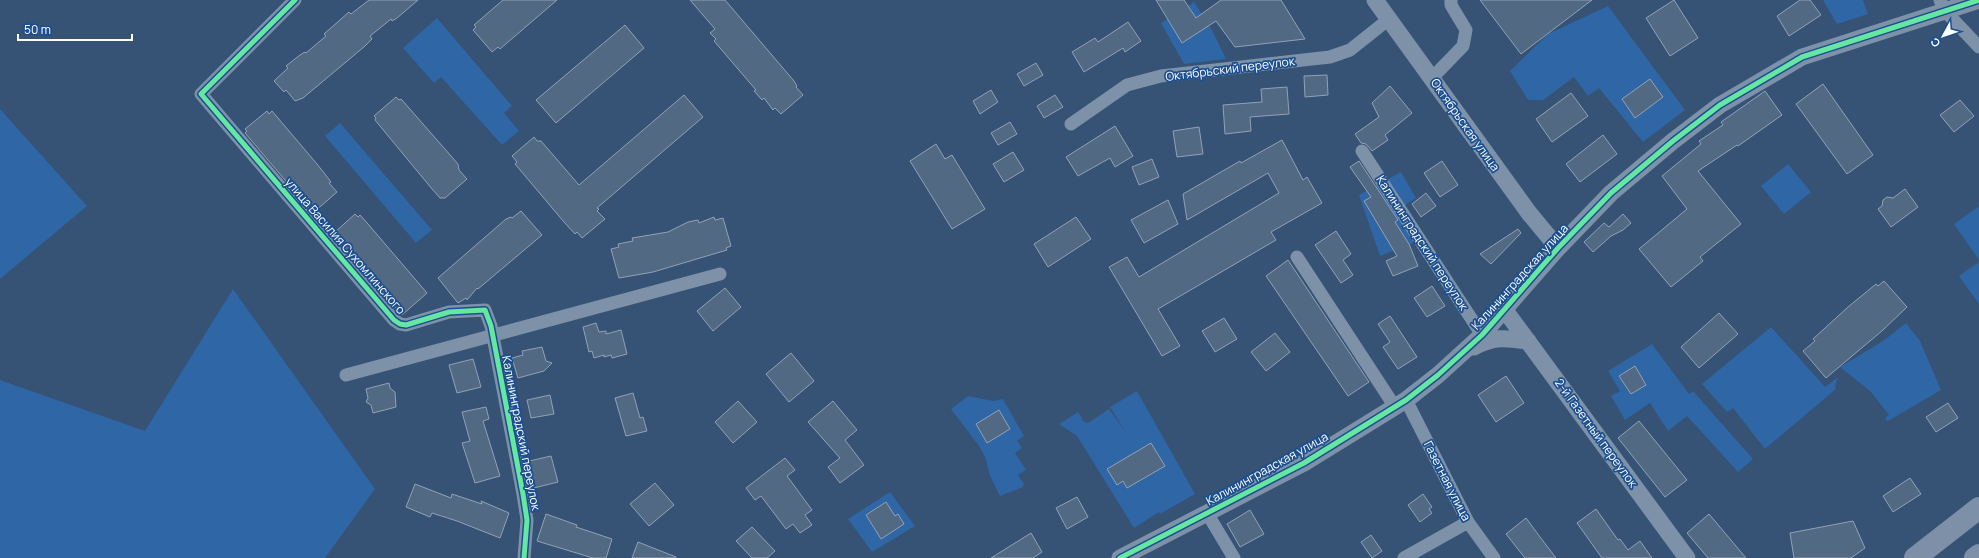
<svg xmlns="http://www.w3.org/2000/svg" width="1979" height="558" font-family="Manrope,sans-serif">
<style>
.green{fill:#2f66a5}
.building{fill:#526984;stroke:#92a2b6}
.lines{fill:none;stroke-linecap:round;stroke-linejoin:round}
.minor{stroke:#7d92a8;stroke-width:13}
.tertiary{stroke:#7d92a8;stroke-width:17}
.trunk{stroke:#7e90a7;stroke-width:22}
.cycleway-casing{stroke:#1b4f8f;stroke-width:8}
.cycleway{stroke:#66e7a1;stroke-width:5}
.labels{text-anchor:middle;stroke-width:3.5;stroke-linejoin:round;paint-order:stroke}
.street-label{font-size:12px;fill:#fff;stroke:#1b4f8f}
</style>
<rect width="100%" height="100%" fill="#365274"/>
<path class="green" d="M1823,0H1863L1868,14L1837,24Z
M1194,2L1212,30L1226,59L1184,64L1161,23Z
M1608,6L1685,110L1643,142L1599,88L1588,96L1574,77L1542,101L1540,100H1528L1510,71L1548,34Z
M437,18L512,106L504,113L519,131L502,145L441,77L434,83L403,48Z
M0,109L87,206L0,279Z
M340,123L432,230L416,243L325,136Z
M1788,164L1811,192L1784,214L1761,186Z
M1401,172L1416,198L1405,205L1416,222V242L1380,256L1359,195Z
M1979,206V260L1954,224Z
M1979,262V304L1959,276Z
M233,289L375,489L325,558H0V380L145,431Z
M1906,323L1920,341L1941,390L1888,421L1885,418L1889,415L1870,391L1840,367L1883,341Z
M1771,327L1825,387L1837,378L1838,379L1835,386L1836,389L1765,449L1733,408L1727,412L1702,384Z
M1652,344L1689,394L1693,391L1753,459L1738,472L1687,416L1668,431L1650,403L1625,420L1611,396L1620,391L1608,371Z
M1137,391L1195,494L1160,514L1159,512L1134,528L1077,436L1059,424L1078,412L1084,422L1088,423L1109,409L1126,433L1110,407Z
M968,396L993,401L1003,399L1024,436L1017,441L1022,448L1015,453L1026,470L1018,475L1024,484L1023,487L1000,496L990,476L985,457L979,446L951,409Z
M890,492L915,526L872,552L848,519Z"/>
<path class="building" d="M369,0H418L397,18L392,21L391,19L380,28L370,36L372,39L365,46L303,98L295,101L286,90L284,92L274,81L288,68L286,66L300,55L305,52L306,53L326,36L324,34L349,12L351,14Z
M503,0H557L500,49L498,47L492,52L473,30L476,27L474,25Z
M690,0H725L794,81L797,86L796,87L803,95L781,114L775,108L773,110L764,98L762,100L754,91L756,90L714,41L716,39L710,33L715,29Z
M1156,0H1184L1196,18L1221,0H1281L1305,39L1235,47L1216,21L1182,43Z
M1480,0H1592L1521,54Z
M1674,0L1698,38L1670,56L1646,18Z
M1800,0H1810L1821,15L1789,36L1777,16Z
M1128,22L1141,41L1125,52L1123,48L1084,72L1072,52L1095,38L1098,42Z
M625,25L644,48L556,123L536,100Z
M1036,63L1043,75L1024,86L1017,74Z
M1327,75L1328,95L1305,97L1304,76Z
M1650,79L1663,97L1635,118L1622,99Z
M1823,84L1873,155L1847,174L1796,104Z
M1390,86L1412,113L1385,135L1388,140L1372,151L1366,144L1361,143L1355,134L1379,117L1372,103Z
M1287,87L1289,114L1250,117L1251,131L1225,134L1223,105L1262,102L1261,89Z
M991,90L998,102L980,114L973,101Z
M1765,91L1782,115L1738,146L1737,145L1698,171L1741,224L1700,257L1703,261L1671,287L1639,249L1687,209L1662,176L1701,144L1699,141L1723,125L1721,122Z
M1571,93L1588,116L1552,142L1536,119Z
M684,95L703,117L597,208L599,209L597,211L605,219L582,238L577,232L575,234L564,222L515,164L517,162L512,156L534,137L537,141H541L579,185Z
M1055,95L1063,107L1044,118L1037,106Z
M396,97L399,100L401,99L409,108L458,164L459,170L467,179L445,198H440L432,189L375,120L376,118L374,116Z
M1960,100L1974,116L1954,132L1940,115Z
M267,111L269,114L272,111L317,164L328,178L331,182L329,183L337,192L313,213L245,133L247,131L245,129Z
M1010,122L1017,134L998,145L991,133Z
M1115,126L1133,156L1115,167L1110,158L1078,176L1066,157Z
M1199,127L1203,154L1177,157L1173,131Z
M1603,135L1617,154L1580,182L1566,164Z
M1282,140L1303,180L1307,177L1322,203L1271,232L1276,240L1158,309L1180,346L1162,356L1109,267L1127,257L1139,277L1279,193L1268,173L1187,220L1183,194L1240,161L1241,163Z
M936,144L945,159L952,155L985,209L952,229L910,161Z
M1013,152L1024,170L1004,182L993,164Z
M1152,159L1159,177L1139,185L1132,167Z
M1359,161L1398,220L1395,222L1409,244L1418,266L1393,276L1386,261L1397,256L1364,201L1371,197L1350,167Z
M1442,161L1458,185L1440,197L1424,173Z
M1905,189L1918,207L1891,227L1878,209L1882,206L1883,200L1887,197L1893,198Z
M1426,193L1436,206L1421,217L1412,204Z
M1168,200L1178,224L1144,243L1131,220Z
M521,211L542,235L478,289L477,288L467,300L466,298L458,303L438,278L506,219L511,217L512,218Z
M355,214L358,217L360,215L368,224L427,293L402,315L334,236L335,235L334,233Z
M1623,214L1631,223L1623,230L1611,236L1593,252L1584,242L1604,223L1609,227Z
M714,217L715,220L723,218L731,246L726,248L727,250L653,272L619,278L611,249L619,247L618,244L633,241L632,238L668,232L688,222L698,220L699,223Z
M1076,217L1091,239L1048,267L1034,244Z
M1518,229L1521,233L1491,264L1480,254Z
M1336,231L1351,254L1343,260L1353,275L1341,283L1315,245Z
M1288,260L1369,382L1348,396L1266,276Z
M1884,281L1907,307L1883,330L1826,378L1803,351L1815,341L1813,339L1848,307L1876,284L1878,286Z
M1432,286L1445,306L1427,317L1414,298Z
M725,288L741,307L713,331L697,311Z
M1719,313L1738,334L1699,368L1681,347Z
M1390,316L1417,357L1398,369L1383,347L1390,342L1378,324Z
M1224,318L1237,339L1215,352L1202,331Z
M596,323L599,332L606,331V334L621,330L627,354L612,358L611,355L604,357V355L594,358L592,351L589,352L583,327Z
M1275,333L1290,352L1266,371L1251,352Z
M542,347L546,361L552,363L544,371L518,378L512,358L523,355L522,351Z
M791,353L814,381L789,402L766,374Z
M473,359L481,387L457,393L449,365Z
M1635,366L1646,385L1631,394L1619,376Z
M1506,376L1524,403L1496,422L1478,395Z
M389,383L390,388L395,392L396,407L373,413L371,405L366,402L368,398L366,389Z
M633,393L640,418L643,417L647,431L626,436L615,398Z
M550,395L554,414L531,418L527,400Z
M738,401L757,422L733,443L715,422Z
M833,401L857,430L845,440L864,465L840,483L828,467L840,458L808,422Z
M1948,403L1958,418L1936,432L1926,417Z
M486,407L489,419L483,421L500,476L475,483L462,443L470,441L462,412Z
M999,410L1010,429L987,443L976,424Z
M1639,421L1687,480L1665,497L1618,438Z
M1151,443L1165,466L1127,488L1123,481L1117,485L1107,469Z
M551,456L558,482L530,489L525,462Z
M785,458L795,470L787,476L812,510L805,515L812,525L800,533L793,524L786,529L761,496L755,500L746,488Z
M1910,478L1921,494L1893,512L1883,496Z
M655,483L674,505L649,526L630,504Z
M415,484L451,498L452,494L482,504L481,501L509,513L500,538L457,521L432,513L430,517L406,507Z
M1423,494L1432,507L1429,509L1432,513L1420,522L1408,505Z
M1077,497L1088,517L1067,529L1056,508Z
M886,502L895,516L898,514L904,524L881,539L866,515Z
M1596,509L1618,540L1620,539L1628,550L1640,541L1652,558H1602L1577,523Z
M1250,510L1264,534L1240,547L1227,524Z
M546,514L577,525L576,527L612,539L606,558H593L537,541Z
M1709,514L1746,558H1708L1687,533Z
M1526,518L1540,537L1556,558H1525L1506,534Z
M1853,521L1865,548L1851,558H1794L1790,533Z
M752,527L775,551L767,558H752L736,541Z
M1031,533L1042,552L1033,558H991Z
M1371,535L1382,551L1372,558L1361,542Z
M638,542L676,557V558H632Z"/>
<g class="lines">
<path class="minor" d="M295,0L201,94L394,320L400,324L406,325L449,312L485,310L491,326L523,494L527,520L524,558
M1940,0L1945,11L1979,47
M1432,78L1463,46L1466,30L1451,5V0
M1071,124L1127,85L1161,76L1330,57L1350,50L1389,19
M1362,151L1482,335
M1297,257L1395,407
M346,375L720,274
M1406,400L1468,522L1494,558
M1207,513L1234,558
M1404,558L1468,522"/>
<path class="tertiary" d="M1375,0L1529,213L1558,248
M1504,309L1687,558
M1474,347C1494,336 1506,338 1528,341
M1120,558L1304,463L1406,400L1438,375L1482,335L1558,248L1611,193L1673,141L1720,105L1802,57L1979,0"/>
<path class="trunk" d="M1915,558L1979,508
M1975,558L1979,555"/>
<g class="cycleway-casing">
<path id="cycleway" d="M295,0L201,94L394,320L400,324L406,325L449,312L485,310L491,326L523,494L527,520L524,558
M1120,558L1304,463L1406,400L1438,375L1482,335L1558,248L1611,193L1673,141L1720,105L1802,57L1979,0"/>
</g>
<use href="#cycleway" class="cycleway"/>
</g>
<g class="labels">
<g class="street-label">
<text transform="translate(1230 69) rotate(-7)" y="4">Октябрьский переулок</text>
<text transform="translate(1465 125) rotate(55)" y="4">Октябрьская улица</text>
<text transform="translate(1422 243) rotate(57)" y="4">Калининградский переулок</text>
<text transform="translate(345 246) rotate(49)" y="4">улица Василия Сухомлинского</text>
<text transform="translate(1520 277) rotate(-48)" y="4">Калининградская улица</text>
<text transform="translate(521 433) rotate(79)" y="4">Калининградский переулок</text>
<text transform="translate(1596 433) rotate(54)" y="4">2-й Газетный переулок</text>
<text transform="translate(1267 469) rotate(-29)" y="4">Калининградская улица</text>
<text transform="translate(1447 481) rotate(63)" y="4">Газетная улица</text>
</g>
</g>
<g transform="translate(1943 36) rotate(230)" stroke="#1b4f8f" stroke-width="3" paint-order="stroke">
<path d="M0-3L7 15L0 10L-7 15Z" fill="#ffffff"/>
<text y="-6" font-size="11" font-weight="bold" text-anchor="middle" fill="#ffffff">С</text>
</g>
<path d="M18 34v6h114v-6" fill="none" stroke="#ffffff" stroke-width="2"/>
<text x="24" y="34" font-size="12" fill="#ffffff" stroke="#1b4f8f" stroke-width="3" paint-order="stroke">50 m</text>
</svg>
